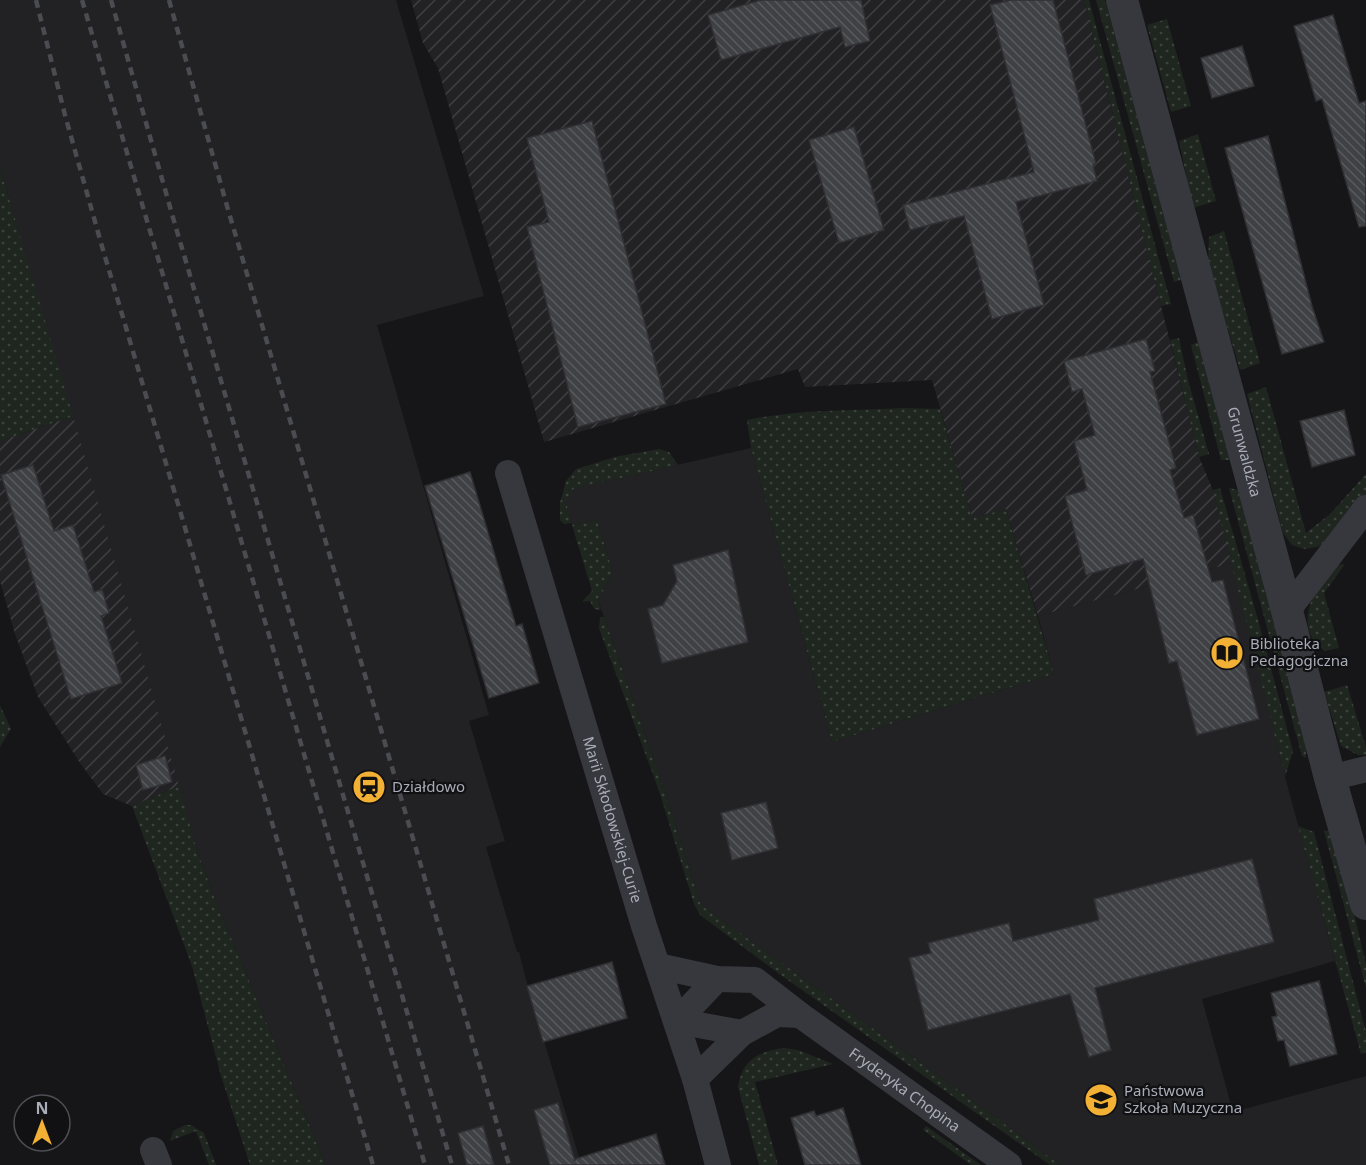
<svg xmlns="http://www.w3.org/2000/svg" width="1366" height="1165" font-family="'Noto Sans',sans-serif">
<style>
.built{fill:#222225}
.industrial{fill:url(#industrial-furrows)}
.grass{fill:url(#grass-dots)}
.building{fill:url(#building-back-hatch);stroke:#303034;stroke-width:1.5}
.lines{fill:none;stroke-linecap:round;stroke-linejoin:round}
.minor{stroke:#37383d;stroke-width:26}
.tertiary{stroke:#37383d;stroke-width:32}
.rail{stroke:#4a4c52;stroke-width:4.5;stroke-dasharray:8 6;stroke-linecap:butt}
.labels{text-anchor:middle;stroke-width:4.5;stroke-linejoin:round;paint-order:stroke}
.street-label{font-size:15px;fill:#a8adb8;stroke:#111113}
.poi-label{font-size:15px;fill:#a8adb8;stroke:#111113;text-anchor:start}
</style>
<defs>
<pattern id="industrial-furrows" width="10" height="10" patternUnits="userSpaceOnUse" patternTransform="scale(1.5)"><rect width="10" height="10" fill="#222225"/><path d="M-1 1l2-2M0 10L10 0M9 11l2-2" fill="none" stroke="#3f3f43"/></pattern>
<pattern id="grass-dots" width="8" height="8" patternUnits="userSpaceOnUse" patternTransform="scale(1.5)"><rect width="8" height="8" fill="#1e261f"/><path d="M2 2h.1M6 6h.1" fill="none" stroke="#3c433d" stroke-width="1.8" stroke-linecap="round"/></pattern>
<pattern id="building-back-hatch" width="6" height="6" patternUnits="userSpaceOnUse" patternTransform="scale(1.5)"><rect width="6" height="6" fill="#404145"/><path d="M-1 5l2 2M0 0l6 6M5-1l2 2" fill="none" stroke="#595a5e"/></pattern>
</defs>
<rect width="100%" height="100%" fill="#161618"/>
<path class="built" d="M0,0H396L484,296L377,325L489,715L469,721L505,841L486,847L517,952H519L542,1041H544L579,1157L577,1159L578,1165H326L216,902L197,851L0,168Z
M751,448L832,742L1054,674L1038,616L1232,563L1285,777L1335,961L1202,999L1233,1112L1366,1076V1165H1060L957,1089L701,905L665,792L598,600L613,573L597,520L572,525L566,503L572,489Z"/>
<path class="industrial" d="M411,0H1084L1199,457L1213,490L1232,563L1038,616L1006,509L972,518L932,380L805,387L798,369L544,442L438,68L423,43Z
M73,416L179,786L132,806L103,794L80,763L38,697L15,634L0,581V441Z"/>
<path class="grass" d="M1084,0H1089L1171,304L1161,306Z
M1096,0H1105L1111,21L1181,280L1174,282Z
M1167,19L1191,106L1171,112L1147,25Z
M1198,134L1216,201L1193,208L1179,141Z
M0,168L73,416L0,441Z
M1224,231L1260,363L1240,370L1208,262L1209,237Z
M1179,338L1188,380L1209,454L1199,457L1170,340Z
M1198,342L1230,460H1221L1191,345Z
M1266,387L1306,533L1330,514L1366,474V496L1322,546L1304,549L1292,545L1283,533L1247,394Z
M905,408L940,409L972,518L1006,509L1054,674L832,742L751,448L747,420C799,409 851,411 905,408Z
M659,449L669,452L678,465L573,489L566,503L572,523L564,524L560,520V503L566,481L576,469L615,457Z
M1220,488L1257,616L1293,751L1285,777L1213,490Z
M1229,488L1238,490L1306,746V758L1302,756L1294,727Z
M597,520L613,573L598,600L601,610L594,609L590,601L582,602L592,591L572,525Z
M1345,564L1324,593L1339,648L1325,651C1292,629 1313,592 1330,566Z
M600,617H604L665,792L701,905L957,1089L1060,1165H1050L778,973L700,915L694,904L659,791L599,628Z
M1347,685L1366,747V755H1358L1341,746L1324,692Z
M0,705L11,729L0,747Z
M179,786L197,851L216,902L326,1165H250L221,1076L192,966L132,806Z
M1298,826L1314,832L1366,1032V1052L1361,1054Z
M1334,829L1366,964V988L1324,831Z
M784,1048L798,1050L833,1064L755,1082L778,1165H759L738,1087C742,1060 759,1051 784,1048Z
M185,1125H191L204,1133L216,1165H209L196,1131L170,1141L173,1131Z
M926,1126L981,1165H971L923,1130Z"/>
<path class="building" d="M761,0H861L870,41L845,47L840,27L721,60L708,15Z
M1011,0H1053L1096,164L1093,165L1097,181L1016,202L1044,305L992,319L964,216L910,230L903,205L1034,172L990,5Z
M1333,15L1359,103L1366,101V226L1359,227L1322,99L1316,101L1294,26Z
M1242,46L1254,86L1212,98L1201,58Z
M592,121L666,404L578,427L527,227L549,222L527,138Z
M854,127L884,230L839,243L809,140Z
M1268,136L1312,306L1324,342L1282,354L1225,148Z
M1146,339L1155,371L1150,372L1176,468L1170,470L1184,518L1193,515L1212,582L1223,580L1259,719L1197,735L1177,661L1169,663L1143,559L1086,575L1065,496L1087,490L1074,441L1095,435L1082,389L1072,392L1064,361Z
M1344,410L1355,455L1312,467L1300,421Z
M33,465L54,531L73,525L94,592L102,589L109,613L101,616L122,683L71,699L1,475Z
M470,472L516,626L522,624L539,683L489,698L425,486Z
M728,550L748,642L662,663L648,609L663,605L677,581L673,565Z
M165,756L172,782L143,790L136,765Z
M766,802L778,848L732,860L721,813Z
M1252,859L1274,942L1095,988L1111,1050L1089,1057L1070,994L928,1030L909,958L931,953L928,943L1009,923L1013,941L1099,920L1094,899Z
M612,962L627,1018L543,1042L527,986Z
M1319,981L1337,1054L1290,1066L1284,1040L1278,1041L1272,1017L1277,1016L1271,993Z
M558,1103L575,1161V1159L656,1134L665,1165H550L534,1110Z
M843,1108L861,1165H805L791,1118L814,1111L816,1116Z
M483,1126L494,1165H467L458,1133Z"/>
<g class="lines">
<g class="minor">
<path id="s1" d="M508,473L644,926L695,1079L718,1165"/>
<path d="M1287,611L1366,508"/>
<path d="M1330,778L1366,769"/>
<path id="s2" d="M658,966L717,979L755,980L800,1015L1009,1165"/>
<path d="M677,1021L742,1033"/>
<path d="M677,1021L717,979"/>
<path d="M695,1079L742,1033L777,1014L800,1015"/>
<path d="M153,1150L159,1165"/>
</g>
<path class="tertiary" id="s3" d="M1122,0L1287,611L1330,778L1366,904"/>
<path class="rail" d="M36,0L65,115L101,243L373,1165
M82,0L425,1165
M111,0L174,221L452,1165
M169,0L227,206L509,1165"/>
</g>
<defs>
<g id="library-disc" transform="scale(1.725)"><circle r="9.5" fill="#f2b134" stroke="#111113"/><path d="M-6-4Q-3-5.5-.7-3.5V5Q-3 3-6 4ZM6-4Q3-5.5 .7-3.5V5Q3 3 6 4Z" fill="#111"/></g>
<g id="station-disc" transform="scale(1.725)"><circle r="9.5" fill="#f2b134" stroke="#111113"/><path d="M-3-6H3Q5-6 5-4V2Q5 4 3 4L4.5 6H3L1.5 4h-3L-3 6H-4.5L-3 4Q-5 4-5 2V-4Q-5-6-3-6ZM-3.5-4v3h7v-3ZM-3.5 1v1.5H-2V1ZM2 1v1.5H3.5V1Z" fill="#111"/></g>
<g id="school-disc" transform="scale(1.725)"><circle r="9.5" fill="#f2b134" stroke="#111113"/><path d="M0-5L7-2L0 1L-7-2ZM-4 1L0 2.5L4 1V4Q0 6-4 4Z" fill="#111"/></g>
</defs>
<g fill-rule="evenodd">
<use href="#library-disc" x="1227" y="653"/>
<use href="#station-disc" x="369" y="787"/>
<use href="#school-disc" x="1101" y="1100"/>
</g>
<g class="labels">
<g class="street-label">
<text dy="5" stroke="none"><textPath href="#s3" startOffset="468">Grunwaldzka</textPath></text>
<text dy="5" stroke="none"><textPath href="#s1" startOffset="362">Marii Skłodowskiej-Curie</textPath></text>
<text dy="5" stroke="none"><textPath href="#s2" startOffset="284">Fryderyka Chopina</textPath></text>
</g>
<g class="poi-label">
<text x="1250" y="649">Biblioteka<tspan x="1250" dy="17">Pedagogiczna</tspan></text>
<text x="392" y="792">Działdowo</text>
<text x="1124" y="1096">Państwowa<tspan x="1124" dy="17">Szkoła Muzyczna</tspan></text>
</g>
</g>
<g transform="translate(42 1123)"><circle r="28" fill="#111113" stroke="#4d4f55" stroke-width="1.5"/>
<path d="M0-4.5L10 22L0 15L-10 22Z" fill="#f2b134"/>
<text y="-9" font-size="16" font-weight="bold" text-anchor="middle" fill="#a8adb8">N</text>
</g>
</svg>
